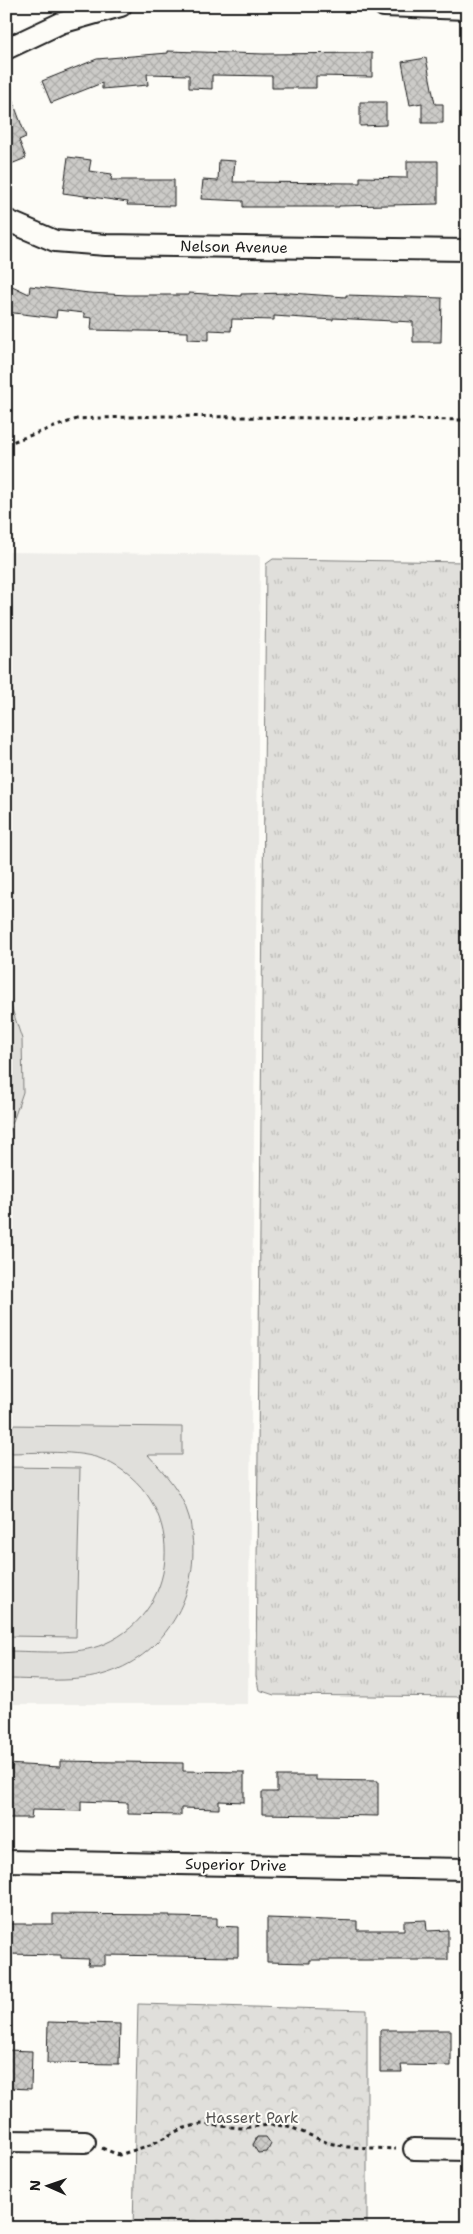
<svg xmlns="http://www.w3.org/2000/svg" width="473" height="2234" viewBox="0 0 473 2234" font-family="'Shantell Sans',sans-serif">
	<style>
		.built { fill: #eeede9 }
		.grass { fill: url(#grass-tufts); stroke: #7e7e7c }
		.park { fill: url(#park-crowns); stroke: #7e7e7c }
		.pitch { fill: #e0dfdb; stroke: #7e7e7c }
		.building { fill: url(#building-cross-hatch); stroke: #1c1c1c }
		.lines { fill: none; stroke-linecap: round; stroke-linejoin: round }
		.minor-casing { stroke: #1c1c1c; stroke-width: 24 }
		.path { stroke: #1c1c1c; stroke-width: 3; stroke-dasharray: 4 4; stroke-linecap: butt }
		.minor { stroke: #fdfcf7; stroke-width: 20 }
		.labels { text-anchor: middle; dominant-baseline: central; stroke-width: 4; stroke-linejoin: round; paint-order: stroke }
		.street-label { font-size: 15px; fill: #1c1c1c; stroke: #fdfcf7 }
		.park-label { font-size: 15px; fill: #575655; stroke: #fdfcf7 }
	</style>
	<defs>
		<pattern id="grass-tufts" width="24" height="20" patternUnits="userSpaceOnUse" patternTransform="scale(1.25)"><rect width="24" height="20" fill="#e0dfdb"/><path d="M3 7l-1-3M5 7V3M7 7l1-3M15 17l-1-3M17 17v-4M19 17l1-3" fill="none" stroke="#c0bfbb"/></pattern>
		<pattern id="park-crowns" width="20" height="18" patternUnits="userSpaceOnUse" patternTransform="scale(1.25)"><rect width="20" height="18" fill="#e0dfdb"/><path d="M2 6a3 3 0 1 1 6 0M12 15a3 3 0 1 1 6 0" fill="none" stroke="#c0bfbb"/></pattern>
		<pattern id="building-cross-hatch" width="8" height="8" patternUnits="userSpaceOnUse" patternTransform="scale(1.25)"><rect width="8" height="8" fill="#cccbc8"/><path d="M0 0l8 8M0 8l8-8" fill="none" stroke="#afaeab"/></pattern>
	</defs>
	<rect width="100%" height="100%" fill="#fdfcf7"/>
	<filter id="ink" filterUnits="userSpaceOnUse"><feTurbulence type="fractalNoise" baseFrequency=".02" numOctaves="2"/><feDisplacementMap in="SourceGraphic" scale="10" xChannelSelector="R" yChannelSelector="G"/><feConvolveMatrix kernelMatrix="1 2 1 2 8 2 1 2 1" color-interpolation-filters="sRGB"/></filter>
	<g filter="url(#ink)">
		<!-- built -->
		<path class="built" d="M 6,552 L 260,555 L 248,1704 L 6,1704 Z"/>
		<!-- grass -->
		<path class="grass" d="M 273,559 L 467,562 L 467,1697 L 274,1695 L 259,1690 L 256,1676 L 266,564 Z"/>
		<!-- park -->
		<path class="park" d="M 138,2004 L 367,2010 L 367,2228 L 133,2228 Z"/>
		<!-- pitch -->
		<g class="pitch">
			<path d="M 6,991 L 22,1039 L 23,1092 L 6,1142 Z"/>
			<path d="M 6,1425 L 182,1427 L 182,1455 L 148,1455 C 166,1475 181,1490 189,1517 C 191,1523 191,1530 192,1536 C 199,1594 166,1654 108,1673 C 76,1684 39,1679 6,1679 L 6,1651 C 36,1651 77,1656 104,1644 C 185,1609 186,1496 104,1460 C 79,1449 34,1453 6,1453 Z"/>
			<path d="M 6,1467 L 80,1468 L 76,1637 L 6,1636 Z"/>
		</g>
		<!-- building -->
		<g class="building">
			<path d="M 168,51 L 264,54 L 372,53 L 372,77 L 316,76 L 316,88 L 272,88 L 272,76 L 212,75 L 212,89 L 189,88 L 189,75 L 147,74 L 148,85 L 102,89 L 102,83 L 51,103 L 42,81 L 97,59 L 168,53 Z"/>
			<path d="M 426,58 L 435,104 L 443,104 L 443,123 L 422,123 L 422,103 L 410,105 L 402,62 Z"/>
			<path d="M 8,88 L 26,137 L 19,140 L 26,158 L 6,166 Z"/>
			<path d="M 360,102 L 386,102 L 386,125 L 360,126 Z"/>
			<path d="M 68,157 L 91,160 L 89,171 L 112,174 L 111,180 L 174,180 L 174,206 L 127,205 L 128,202 L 63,193 Z"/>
			<path d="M 219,160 L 235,161 L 233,182 L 360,183 L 360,177 L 407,178 L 407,161 L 438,161 L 438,204 L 339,206 L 339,207 L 243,207 L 243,201 L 201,199 L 203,180 L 218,181 Z"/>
			<path d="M 6,283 L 29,294 L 30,286 L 89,293 L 128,295 L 189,295 L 189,293 L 241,296 L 241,294 L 291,293 L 346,297 L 346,295 L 442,298 L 441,342 L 413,342 L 413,322 L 333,318 L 333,320 L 274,316 L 274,320 L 232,319 L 231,331 L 209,330 L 209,340 L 188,339 L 188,332 L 91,330 L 92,318 L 84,317 L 84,313 L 57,310 L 56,318 L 6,312 Z"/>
			<path d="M 60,1761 L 183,1763 L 183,1771 L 244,1772 L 244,1802 L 219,1801 L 219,1809 L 181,1808 L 181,1815 L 128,1814 L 128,1803 L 81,1801 L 81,1811 L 32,1810 L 31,1818 L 6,1818 L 6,1764 L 60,1767 Z"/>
			<path d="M 277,1776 L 316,1776 L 316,1780 L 378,1781 L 378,1816 L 262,1814 L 262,1792 L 277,1792 Z"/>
			<path d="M 53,1914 L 170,1915 L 170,1917 L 217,1918 L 217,1926 L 238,1927 L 238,1957 L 105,1955 L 105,1965 L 88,1965 L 89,1959 L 61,1958 L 61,1955 L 6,1954 L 6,1924 L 53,1924 Z"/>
			<path d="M 267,1918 L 357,1921 L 357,1930 L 404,1930 L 404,1921 L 426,1920 L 427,1931 L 448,1930 L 448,1960 L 310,1960 L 310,1963 L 267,1962 Z"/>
			<path d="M 48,2022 L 120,2024 L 119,2064 L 47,2063 Z"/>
			<path d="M 380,2030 L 451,2030 L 451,2066 L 401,2065 L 402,2072 L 380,2072 Z"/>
			<path d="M 6,2050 L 32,2051 L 31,2089 L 6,2088 Z"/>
			<path d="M 257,2137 L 266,2137 L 271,2144 L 267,2152 L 258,2153 L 253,2145 Z"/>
		</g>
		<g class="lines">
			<defs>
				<g id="minor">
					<path d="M 384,6 L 467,9"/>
					<path d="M 6,49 L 61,23 L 121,6"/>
					<path d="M 6,220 L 55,241 L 106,245 L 467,250"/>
					<path d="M 6,1861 L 467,1869"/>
					<path d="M 6,2141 L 85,2142"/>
					<path d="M 414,2149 L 467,2150"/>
				</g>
			</defs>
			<!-- minor casing -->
			<use href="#minor" class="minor-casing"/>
			<!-- path -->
			<g class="path">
				<path d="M 6,444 L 77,419 L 100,418 L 164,416 L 467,420"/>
				<path d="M 102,2148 L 119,2155 L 150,2145 L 181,2129 L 201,2124 L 241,2128 L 270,2125 L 288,2126 L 328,2143 L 348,2147 L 396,2149"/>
			</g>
			<!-- minor -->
			<use href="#minor" class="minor"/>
		</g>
	</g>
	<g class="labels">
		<!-- street labels -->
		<g class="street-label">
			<text transform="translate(234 247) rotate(1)">Nelson Avenue</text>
			<text transform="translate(236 1865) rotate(1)">Superior Drive</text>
		</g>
		<!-- park labels -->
		<g class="park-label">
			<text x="252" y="2118">Hassert Park</text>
		</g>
	</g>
	<!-- margin -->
	<rect width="473" height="2234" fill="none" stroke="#fdfcf7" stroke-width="25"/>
	<rect x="12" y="12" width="448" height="2209" fill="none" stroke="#1c1c1c" stroke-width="2" filter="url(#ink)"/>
	<!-- north arrow -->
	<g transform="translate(48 2186) rotate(272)" stroke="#fdfcf7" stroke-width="4" paint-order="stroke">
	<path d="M0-4L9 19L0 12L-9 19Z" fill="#1c1c1c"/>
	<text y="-8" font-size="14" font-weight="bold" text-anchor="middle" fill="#1c1c1c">N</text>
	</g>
</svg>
